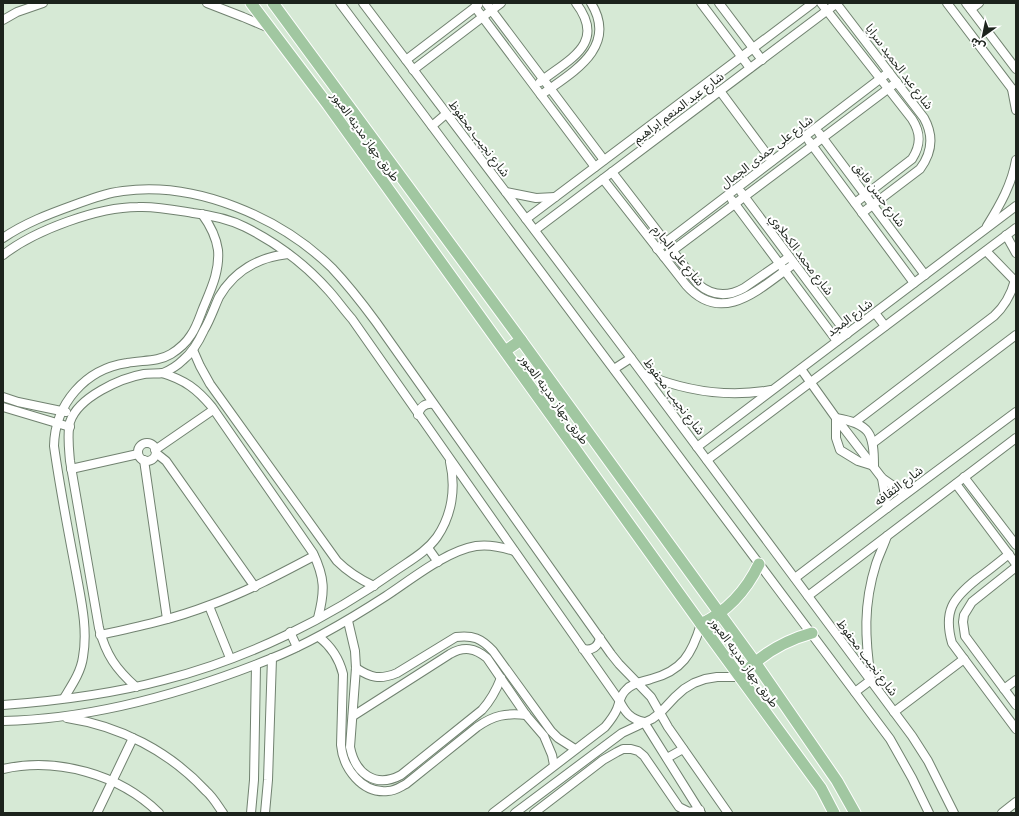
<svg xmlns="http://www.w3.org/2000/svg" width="1019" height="816" viewBox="0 0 1019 816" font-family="'Exo 2','Noto Sans Arabic',sans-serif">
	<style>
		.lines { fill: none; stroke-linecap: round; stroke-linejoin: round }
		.minor-casing { stroke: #718270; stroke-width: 10 }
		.major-casing { stroke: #fff; stroke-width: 13 }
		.minor { stroke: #fff; stroke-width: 8 }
		.major { stroke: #a1c7a1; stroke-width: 11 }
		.labels { text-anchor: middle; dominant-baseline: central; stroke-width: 4; stroke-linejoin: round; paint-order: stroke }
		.street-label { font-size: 12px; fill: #1c231c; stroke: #fff }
	</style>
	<rect width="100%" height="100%" fill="#d6e9d5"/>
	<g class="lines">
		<defs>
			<g id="minor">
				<path d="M 207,3 L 243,17 L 269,28"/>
				<path d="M 340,3 L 890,739 L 912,778 L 929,813"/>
				<path d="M 363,3 L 631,358 L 912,736 L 928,761 L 954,813"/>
				<path d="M 486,3 L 604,160"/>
				<path d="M 701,3 L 750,68"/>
				<path d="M 719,3 L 762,60"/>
				<path d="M 821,3 L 912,119 C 921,133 921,145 912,159 L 855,203"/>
				<path d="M 836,3 L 924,118 C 934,136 932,153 920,169 L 862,213"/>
				<path d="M 947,3 L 1016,94"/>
				<path d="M 966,3 L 1016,69"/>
				<path d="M 475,7 L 595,167"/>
				<path d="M 971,9 L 979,3"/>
				<path d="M 3,20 L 17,12 L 43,3"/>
				<path d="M 406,60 L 478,5"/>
				<path d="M 413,70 L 501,3"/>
				<path d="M 540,82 C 569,59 607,44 576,3"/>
				<path d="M 1012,89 L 1016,110"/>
				<path d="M 720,91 L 772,161"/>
				<path d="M 541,95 C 571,73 619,48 591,3"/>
				<path d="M 432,126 L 446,114"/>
				<path d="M 819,133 L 925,275"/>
				<path d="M 809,141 L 914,283"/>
				<path d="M 612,172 L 698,284 C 712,296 728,297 744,288 L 789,257"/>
				<path d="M 603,179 L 686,285 C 723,327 761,287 794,264"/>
				<path d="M 506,192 L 536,198 L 555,197"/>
				<path d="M 741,192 L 847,334"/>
				<path d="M 732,200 L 837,341"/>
				<path d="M 526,219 L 813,3"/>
				<path d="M 987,226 C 1000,205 1012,184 1016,160"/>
				<path d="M 535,230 L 837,3"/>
				<path d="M 1006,235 L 1016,253"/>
				<path d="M 3,238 C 25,223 49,214 74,205 C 90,199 106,193 123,191 C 196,181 280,217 332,268 C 348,285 362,303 376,322 L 611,654 L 619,664 L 651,697 L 668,727 L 728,813"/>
				<path d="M 657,249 L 889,72"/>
				<path d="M 986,251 L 1016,282"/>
				<path d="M 3,255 C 35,230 98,207 138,207 C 156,206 175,210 193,213 C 210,215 229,219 245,227 C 277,243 306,265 329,291 C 337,300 344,310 352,319 L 619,700 C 625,712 630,719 644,722 L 701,813"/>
				<path d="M 664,257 L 897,82"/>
				<path d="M 875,313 L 885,326"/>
				<path d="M 193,350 L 200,366 L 210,384 L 337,561 C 348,572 359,579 374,586"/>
				<path d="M 614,369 L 631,358"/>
				<path d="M 801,369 L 836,418 L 882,478 L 905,494"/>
				<path d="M 162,373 C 185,380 197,389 212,407 L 313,553 C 325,578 325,591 318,618"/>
				<path d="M 644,374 C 685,391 727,398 771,390"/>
				<path d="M 3,397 L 18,402 L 66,412"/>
				<path d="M 3,407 L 70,427"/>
				<path d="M 418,415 C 420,407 425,403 433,404"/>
				<path d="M 836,418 C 870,424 874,433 874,466 L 858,461 L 840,450 L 836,438 Z"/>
				<path d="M 855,422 L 994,316 C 1005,306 1011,295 1015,280"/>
				<path d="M 873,443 L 1016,335"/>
				<circle cx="147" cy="452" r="9"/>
				<path d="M 697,447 L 1016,206"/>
				<path d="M 155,450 L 213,410"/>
				<path d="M 156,453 L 166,461 L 255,587"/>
				<path d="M 144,460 L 167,619"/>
				<path d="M 707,460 L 1016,228"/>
				<path d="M 71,469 L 138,454"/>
				<path d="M 964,477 L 1016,545"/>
				<path d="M 882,478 L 887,508"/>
				<path d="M 956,484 L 1016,564"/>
				<path d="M 428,548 L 438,562"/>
				<path d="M 1009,554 C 998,563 988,571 977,579 C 953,598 943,611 952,643 L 1016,729"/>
				<path d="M 1016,567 L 972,602 L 964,615 L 963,622 L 965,636 L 1016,705"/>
				<path d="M 795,578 L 887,508 L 1016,412"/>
				<path d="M 808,596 L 1016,438"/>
				<path d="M 209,606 L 230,658"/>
				<path d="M 348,621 L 355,651 L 356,668 L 350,747 C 355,773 375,789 401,775 L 482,710 C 491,700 496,691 501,678"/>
				<path d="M 290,632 L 297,647"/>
				<path d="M 100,635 C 137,627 174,619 210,605 C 246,592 280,574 314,556"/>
				<path d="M 319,637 C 332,647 339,658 343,674 L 341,745 C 343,768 362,794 388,791 C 395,791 400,787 406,784 L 477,727 C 494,715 506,713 526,715"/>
				<path d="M 583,649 C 592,651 598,647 600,638"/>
				<path d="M 356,668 C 371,678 380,680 397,673 L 456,637 C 473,635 481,638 493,651 L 551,731 L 558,738 L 575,749"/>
				<path d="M 136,687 C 116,669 106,655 99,628 L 70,461 C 69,449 67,434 70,422 C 78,397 121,378 144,374 C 150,373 157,374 163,373 C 170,370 178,365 183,360 C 193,352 199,341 204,330 C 210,320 214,308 219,297 C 234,271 259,257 288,254"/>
				<path d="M 1004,689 L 1016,680"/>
				<path d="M 855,692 L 871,680 C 865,639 863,605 876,564 C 879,555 884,545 887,536"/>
				<path d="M 64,698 C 72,685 81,672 83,657 C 88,629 81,600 76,572 C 68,530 60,489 54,446 C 55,404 85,369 127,363 C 142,360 158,362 171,354 C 179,349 186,343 191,335 C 196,328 199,319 202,311 C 210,291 220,272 218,250 C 216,236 210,225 202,214"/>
				<path d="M 3,705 C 57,701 112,694 164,680 C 247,659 328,619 398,569 C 411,560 427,551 437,537 C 452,515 456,488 450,462"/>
				<path d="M 894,712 L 964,659"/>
				<path d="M 353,716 L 450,654 C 464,646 475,648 487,658 L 526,715 L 544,736 L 552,755 L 554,765"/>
				<path d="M 67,718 C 120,726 169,751 206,791 C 213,797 218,806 223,813"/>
				<path d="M 3,721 C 95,719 185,693 270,659 C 311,643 349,620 386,596 C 412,579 446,551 476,546 C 489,544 502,547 514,551"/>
				<path d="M 667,758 L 683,749"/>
				<path d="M 3,769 C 57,757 119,774 159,813"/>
				<path d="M 97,813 L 133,738"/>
				<path d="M 251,813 L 254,780 L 256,665"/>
				<path d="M 265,813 L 268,780 L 272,658"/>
				<path d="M 493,813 L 605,727 C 610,721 614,716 617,709 C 620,702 620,695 626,690 C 632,683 642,682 651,679 C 682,671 692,654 701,624"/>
				<path d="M 515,813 L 622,733 L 652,719 L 660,713 L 675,697 L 684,689 L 694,683 L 705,679 L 717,677 L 740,677"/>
				<path d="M 534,813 L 603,760 L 617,752 L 623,749 L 631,749 L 638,751 L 644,756 L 679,807 L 689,812 L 700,810"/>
				<path d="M 1002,813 L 1016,802"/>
			</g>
			<g id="major">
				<path d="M 251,3 L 328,105 L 701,624 L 821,788 L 834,813"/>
				<path d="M 273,3 L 521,340 L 755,662 L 837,781 L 855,813"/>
				<path d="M 505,351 L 521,340"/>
				<path d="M 701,624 C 728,611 746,591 759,564"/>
				<path d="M 740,677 C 760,655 783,641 812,633"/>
			</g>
		</defs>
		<!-- minor casing -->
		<use href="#minor" class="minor-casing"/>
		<!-- major casing -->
		<use href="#major" class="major-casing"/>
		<!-- minor -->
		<use href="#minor" class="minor"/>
		<!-- major -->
		<use href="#major" class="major"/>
	</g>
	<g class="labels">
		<!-- street labels -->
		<g class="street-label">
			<text transform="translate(900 66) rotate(53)">شارع عبد الحميد سرايا</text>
			<text transform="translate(678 107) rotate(-37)">شارع عبد المنعم ابراهيم</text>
			<text transform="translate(366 136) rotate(54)">طريق جهاز مدينه العبور</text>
			<text transform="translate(480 138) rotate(53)">شارع نجيب محفوظ</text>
			<text transform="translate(766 151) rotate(-37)">شارع على حمدى الجمال</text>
			<text transform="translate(880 194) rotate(53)">شارع حسن فايق</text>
			<text transform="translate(802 254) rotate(53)">شارع محمد الكحلاوي</text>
			<text transform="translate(679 255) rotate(51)">شارع على الجارم</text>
			<text transform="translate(849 317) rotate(-37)">شارع المجد</text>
			<text transform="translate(675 396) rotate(53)">شارع نجيب محفوظ</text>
			<text transform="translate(555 399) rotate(54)">طريق جهاز مدينه العبور</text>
			<text transform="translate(898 485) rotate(-37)">شارع الثقافه</text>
			<text transform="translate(868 657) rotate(53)">شارع نجيب محفوظ</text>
			<text transform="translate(745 662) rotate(54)">طريق جهاز مدينه العبور</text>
		</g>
	</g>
	<!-- border -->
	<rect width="1019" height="816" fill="none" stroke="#1c231c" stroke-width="8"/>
	<!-- north arrow -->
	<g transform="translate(983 36) rotate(213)" stroke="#ffffff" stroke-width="3" paint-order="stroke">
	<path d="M0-3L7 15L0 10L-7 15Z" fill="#1c231c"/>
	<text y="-6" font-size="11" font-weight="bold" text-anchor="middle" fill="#1c231c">ش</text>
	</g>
</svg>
